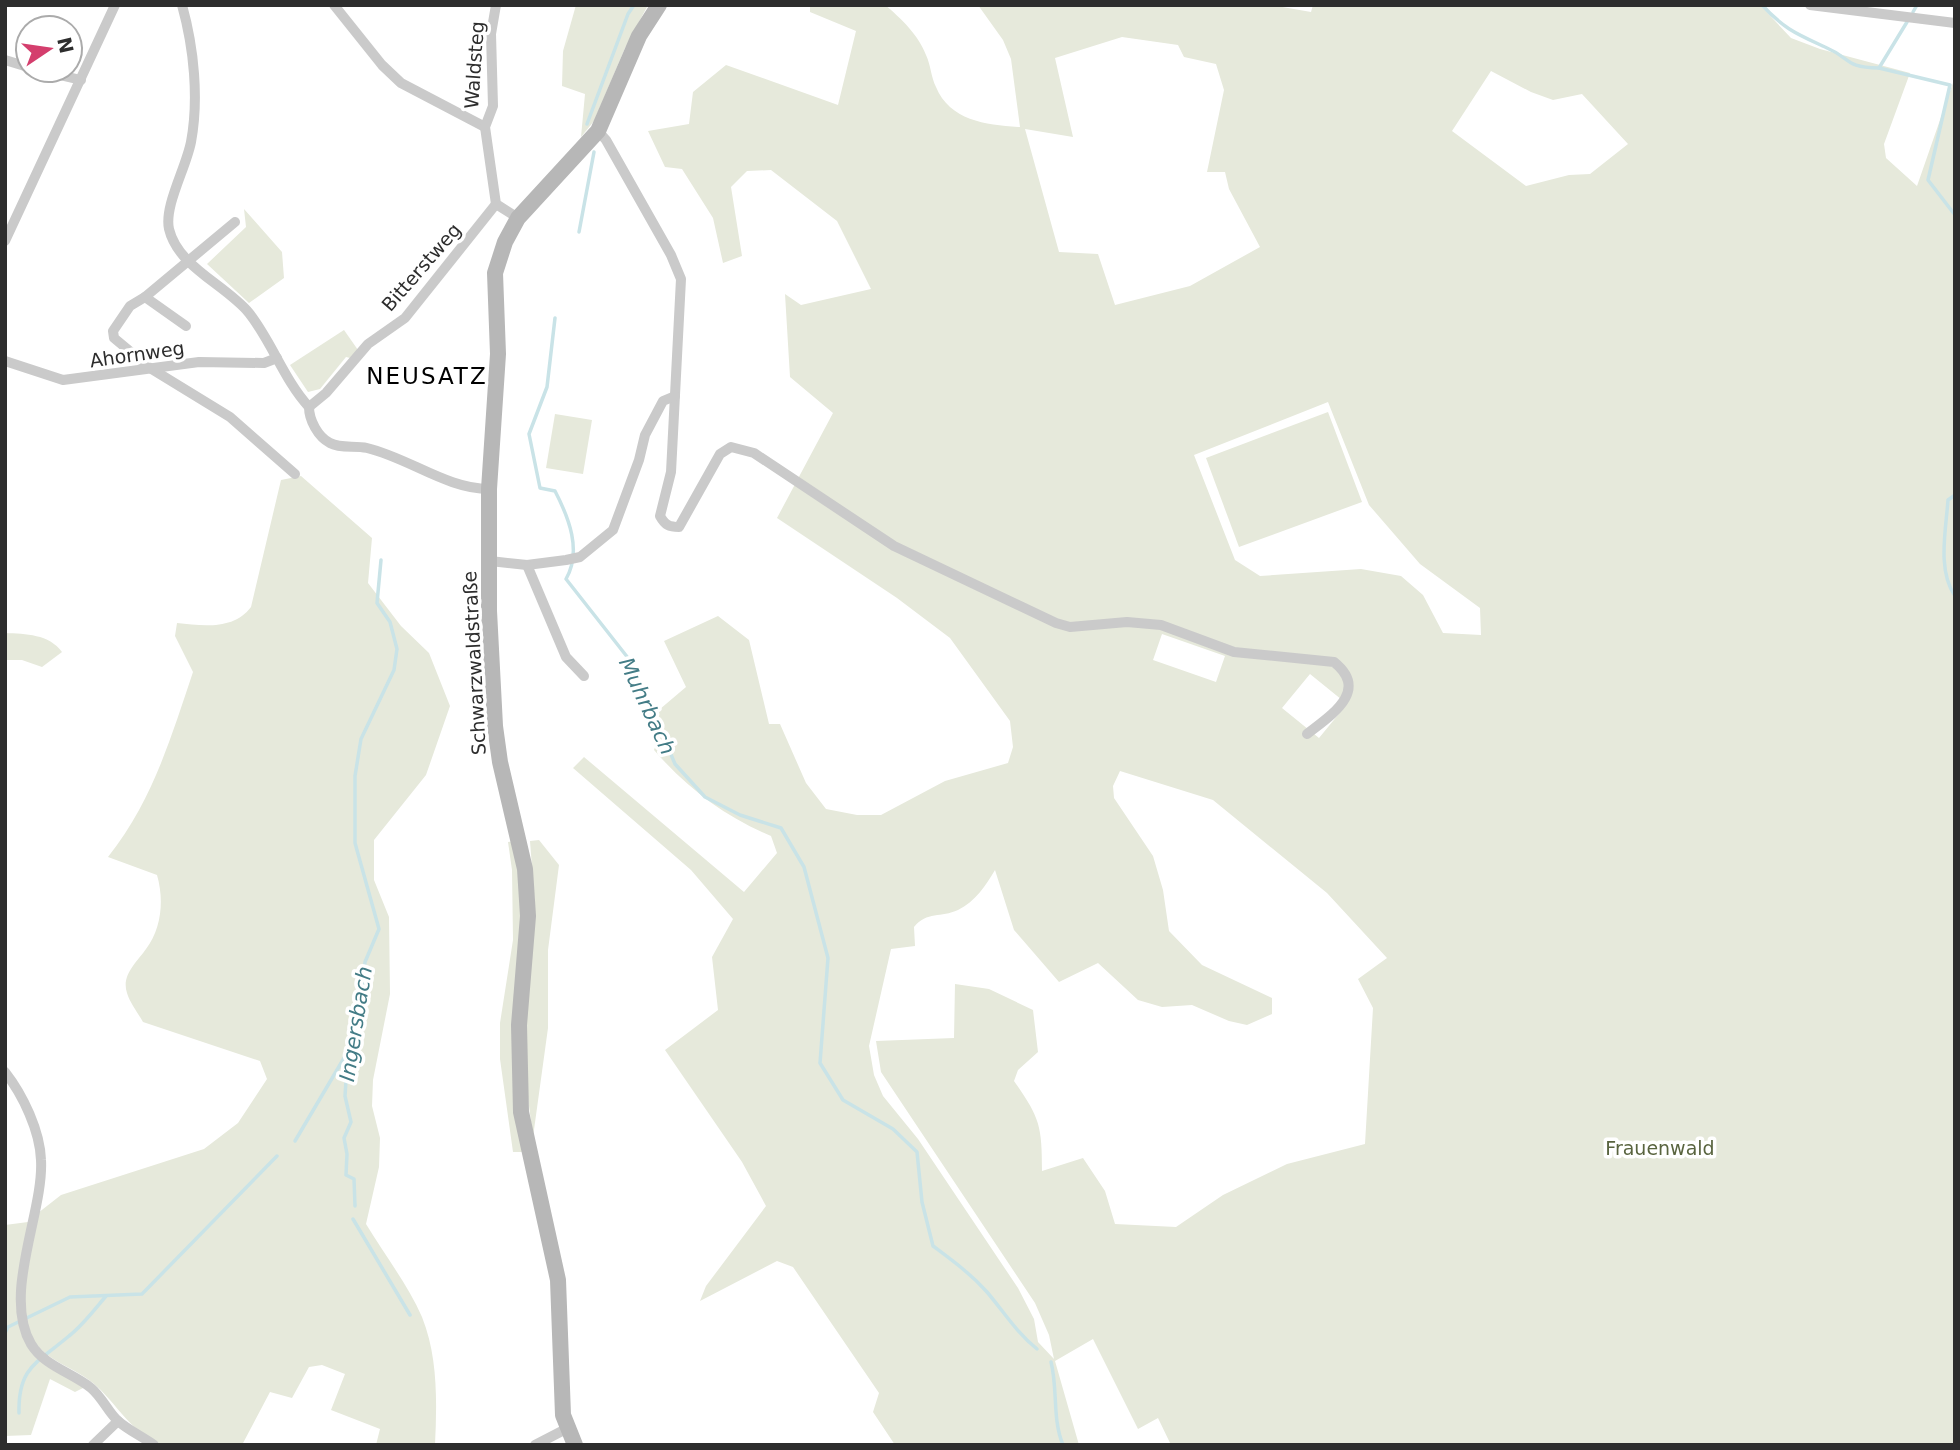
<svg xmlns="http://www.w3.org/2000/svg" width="1960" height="1450" viewBox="0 0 1960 1450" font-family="'DejaVu Sans',sans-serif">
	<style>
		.green { fill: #e6e9db; fill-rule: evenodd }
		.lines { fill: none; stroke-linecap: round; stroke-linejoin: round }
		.stream { stroke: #c9e3e7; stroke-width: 3.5 }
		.minor { stroke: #cacaca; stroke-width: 10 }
		.secondary { stroke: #b7b7b7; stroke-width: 16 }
		.labels { text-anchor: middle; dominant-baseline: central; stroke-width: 7; stroke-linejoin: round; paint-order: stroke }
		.street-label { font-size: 19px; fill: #2d2d2d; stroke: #fff }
		.park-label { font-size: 19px; fill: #59643f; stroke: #fff }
		.water-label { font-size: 21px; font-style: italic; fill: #437c86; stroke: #fff }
		.quarter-label { font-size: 23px; letter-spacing: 2px; fill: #000; stroke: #fff }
	</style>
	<rect width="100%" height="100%" fill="#fff"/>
	<!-- green -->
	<g class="green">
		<path d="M 576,5 L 648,5 L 625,48 L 594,121 L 581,137 L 585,94 L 562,86 L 563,51 Z"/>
		<path d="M 810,5 L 885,5 C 901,18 919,36 926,55 C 931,66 931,77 936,87 C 950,121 987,125 1020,127 L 1011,59 L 1003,40 L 978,5 L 1271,5 L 1311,12 L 1313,5 L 1761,6 L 1791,38 L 1820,49 L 1910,73 L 1884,144 L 1886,158 L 1917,186 L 1955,77 L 1955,1445 L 1171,1445 L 1158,1418 L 1138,1429 L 1093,1339 L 1055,1361 L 1079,1445 L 895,1445 L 873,1412 L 879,1393 L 793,1267 L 777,1261 L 700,1301 L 706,1286 L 766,1206 L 742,1162 L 665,1050 L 718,1010 L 712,957 L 733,919 L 691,870 L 573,768 L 584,757 L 744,892 L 777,853 L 771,836 C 724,816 688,789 654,750 L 659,736 L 653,715 L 686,687 L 664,641 L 718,616 L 749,640 L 769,724 L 780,724 L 806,783 L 826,809 L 857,815 L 881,815 L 945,781 L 1008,763 L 1013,747 L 1010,721 L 950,638 L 897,598 L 777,518 L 833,413 L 790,377 L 785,294 L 801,305 L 871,289 L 837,221 L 771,170 L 747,171 L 731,187 L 742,256 L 723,263 L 713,218 L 682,169 L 665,167 L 648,131 L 689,124 L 693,92 L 726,65 L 838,105 L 856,31 L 810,12 ZM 1122,37 L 1178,45 L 1184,57 L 1216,64 L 1224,90 L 1207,172 L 1225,172 L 1229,189 L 1260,247 L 1190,286 L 1115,305 L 1098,254 L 1059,252 L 1025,129 L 1073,137 L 1055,58 ZM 1491,71 L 1531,92 L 1553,100 L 1582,94 L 1628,144 L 1590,174 L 1569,175 L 1526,186 L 1452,131 ZM 1328,402 L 1369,505 L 1420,564 L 1480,608 L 1481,635 L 1443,633 L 1423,595 L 1401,576 L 1361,569 L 1260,576 L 1235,560 L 1194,455 ZM 1162,634 L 1225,656 L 1216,682 L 1153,660 ZM 1310,674 L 1347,704 L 1319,738 L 1282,708 ZM 1120,771 L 1213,800 L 1327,893 L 1387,958 L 1358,979 L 1373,1008 L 1365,1144 L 1287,1164 L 1223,1195 L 1176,1227 L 1115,1224 L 1105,1191 L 1083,1158 L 1042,1171 C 1042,1126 1040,1118 1014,1081 L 1018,1070 L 1038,1052 L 1033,1010 L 989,989 L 955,984 L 954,1038 L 876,1041 L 881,1072 L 1035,1303 L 1049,1335 L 1054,1359 L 1038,1342 L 1034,1319 L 1018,1288 L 918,1139 L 883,1096 L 874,1075 L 869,1046 L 891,949 L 915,946 L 914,927 C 927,911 941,918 958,910 C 975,902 986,885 995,870 L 1014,930 L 1059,982 L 1098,963 L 1138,1000 L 1162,1007 L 1192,1005 L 1229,1021 L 1247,1025 L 1272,1014 L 1272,998 L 1202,965 L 1169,931 L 1163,890 L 1153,856 L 1114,798 L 1113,786 Z"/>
		<path d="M 244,209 L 282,252 L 284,278 L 249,303 L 207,264 L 246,227 Z"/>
		<path d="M 344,330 L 358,350 L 350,358 L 346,357 L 320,389 L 308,392 L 290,365 Z"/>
		<path d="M 1328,412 L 1362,502 L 1239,547 L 1206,458 Z"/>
		<path d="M 555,414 L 592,420 L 583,474 L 546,468 Z"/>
		<path d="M 301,476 L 372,538 L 368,583 L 401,626 L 429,653 L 450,706 L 426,775 L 374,840 L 374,880 L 389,917 L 390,994 L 373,1080 L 372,1106 L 380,1138 L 379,1167 L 366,1224 C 384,1254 408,1285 422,1317 C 438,1357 437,1402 435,1445 L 376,1445 L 380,1429 L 331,1410 L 345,1374 L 322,1365 L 309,1367 L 292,1398 L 270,1392 L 242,1445 C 218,1445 190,1449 166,1445 C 135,1439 116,1402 93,1383 C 71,1365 40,1360 28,1330 C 17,1300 33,1244 38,1213 L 61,1195 L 204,1149 L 238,1123 L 267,1079 L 260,1061 L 143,1022 C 138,1013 130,1003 127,993 C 121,975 137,962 146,949 C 162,928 164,899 157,875 L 108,857 C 153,800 170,740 193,672 L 175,636 L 177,623 C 203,626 234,630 251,607 L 281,480 Z"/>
		<path d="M 5,633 C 26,634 49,634 62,652 L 42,667 L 22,660 L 5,660 Z"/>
		<path d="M 539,840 L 559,865 L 548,950 L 548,1028 L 533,1137 L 528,1098 L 526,1018 L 535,907 L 530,841 Z"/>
		<path d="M 515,841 L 520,865 L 523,1152 L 513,1152 L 500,1059 L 500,1023 L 513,940 L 512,870 L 508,842 Z"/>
		<path d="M 28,1222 L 23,1335 L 85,1387 L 75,1392 L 50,1379 L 31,1435 L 5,1436 L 5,1225 Z"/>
	</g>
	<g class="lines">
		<!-- stream -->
		<g class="stream">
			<path d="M 1762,5 C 1784,29 1797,34 1825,47 C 1853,59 1843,67 1879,68 L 1907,22"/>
			<path d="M 1954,5 L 1955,5"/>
			<path d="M 1913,12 L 1917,5"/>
			<path d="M 1879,68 L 1950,85 L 1928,180 L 1955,215"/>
			<path d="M 587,124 L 628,14 L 634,5"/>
			<path d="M 579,232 L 594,152"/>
			<path d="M 555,318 L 547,387 L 529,434 L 540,488 L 555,491 C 569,518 582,551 566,579 L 632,663 L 675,764 L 705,797 L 740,815 L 781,828 L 804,867 L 828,958 L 820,1063 L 843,1100 L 893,1129 L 917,1152 L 922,1202 L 933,1246 C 953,1261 971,1274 987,1292 C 1004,1312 1016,1332 1037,1349"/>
			<path d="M 1955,495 L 1948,500 C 1946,530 1937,570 1955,596"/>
			<path d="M 295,1141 L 347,1053"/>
			<path d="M 355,1206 L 354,1179 L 346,1175 L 347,1154 L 344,1138 L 351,1122 L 345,1096 L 348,1050 L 360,1006 L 365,962 L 379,929 L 355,843 L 355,776 L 361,739 L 394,670 L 397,649 L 390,622 L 377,603 L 381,560"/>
			<path d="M 353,1219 L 410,1315"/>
			<path d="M 5,1333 L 8,1327 L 70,1297 L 142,1294 L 277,1156"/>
			<path d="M 1051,1362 C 1058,1389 1052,1419 1063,1445"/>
			<path d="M 19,1413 C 18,1367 37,1363 69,1336 C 83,1325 95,1309 106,1296"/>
		</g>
		<!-- minor -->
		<g class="minor">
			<path d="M 182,5 C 194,48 199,99 191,142 C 186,168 164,206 169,229 C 178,267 226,285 249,313 C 272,342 284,380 309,407 C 309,420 318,437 330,443 C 341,449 355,445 367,448 C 409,458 447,489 489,489"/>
			<path d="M 334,5 L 382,65 L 401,83 L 485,127"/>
			<path d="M 496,5 L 491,34 L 493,106 L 485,127 L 496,204 L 518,218"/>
			<path d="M 1810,5 L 1955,23"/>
			<path d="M 5,60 L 28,67"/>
			<path d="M 38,70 L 81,80"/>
			<path d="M 598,131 L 606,140 L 671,255 L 681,279 L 671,472 L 660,516 C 665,525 669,527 679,527 L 720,454 L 731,447 L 754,453 L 894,546 L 1056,623 L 1070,627 L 1127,622 L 1161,625 L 1234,652 L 1334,662 C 1370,691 1331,715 1307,734"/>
			<path d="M 235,222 L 145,297 L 130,306 L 113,331 L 114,338 L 150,368 L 230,417 L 295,474"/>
			<path d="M 5,241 L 115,5"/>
			<path d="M 145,297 L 186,326"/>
			<path d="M 5,361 L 63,380 L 199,362 L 264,363 L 277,358"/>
			<path d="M 309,407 L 326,393 L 368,344 L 405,318 L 496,204"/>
			<path d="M 490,561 L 527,565 L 566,560 L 580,557 L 613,530 L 639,460 L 645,435 L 663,401 L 675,396"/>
			<path d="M 527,565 L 566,657 L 584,676"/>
			<path d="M 5,1072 C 23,1095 40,1131 41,1160 C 44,1212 2,1294 31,1344 C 44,1366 73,1373 91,1388 C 102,1397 108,1412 118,1421 C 128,1430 143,1437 154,1445"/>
			<path d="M 93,1445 L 118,1421"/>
			<path d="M 535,1445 L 566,1429"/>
		</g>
		<!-- secondary -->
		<path class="secondary" d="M 575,1445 L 563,1415 L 558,1280 L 521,1112 L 519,1025 L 528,916 L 525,869 L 500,762 L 495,726 L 489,611 L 489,489 L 498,354 L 495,273 L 505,242 L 518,218 L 598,131 L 639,36 L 659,5"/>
	</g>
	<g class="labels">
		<!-- street labels -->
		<g class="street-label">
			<text transform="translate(474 65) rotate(-86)">Waldsteg</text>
			<text transform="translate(421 267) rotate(-49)">Bitterstweg</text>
			<text transform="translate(137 354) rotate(-8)">Ahornweg</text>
			<text transform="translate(474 663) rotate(-93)">Schwarzwaldstraße</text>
		</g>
		<!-- park labels -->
		<g class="park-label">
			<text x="1660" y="1148">Frauenwald</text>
		</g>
		<!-- water labels -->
		<g class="water-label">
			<text transform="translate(647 706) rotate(65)">Muhrbach</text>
			<text transform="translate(356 1024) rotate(-81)">Ingersbach</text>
		</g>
		<!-- quarter labels -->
		<g class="quarter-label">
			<text x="427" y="376">NEUSATZ</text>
		</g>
	</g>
	<!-- border -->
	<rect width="1960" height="1450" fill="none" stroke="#2d2d2d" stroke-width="14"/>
	<!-- north arrow -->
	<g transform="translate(49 49) rotate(77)"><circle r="33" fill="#ffffff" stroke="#ababab" stroke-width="2"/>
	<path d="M0-5L12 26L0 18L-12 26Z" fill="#d43e6d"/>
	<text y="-10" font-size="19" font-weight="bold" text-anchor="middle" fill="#2d2d2d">N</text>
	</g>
</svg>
